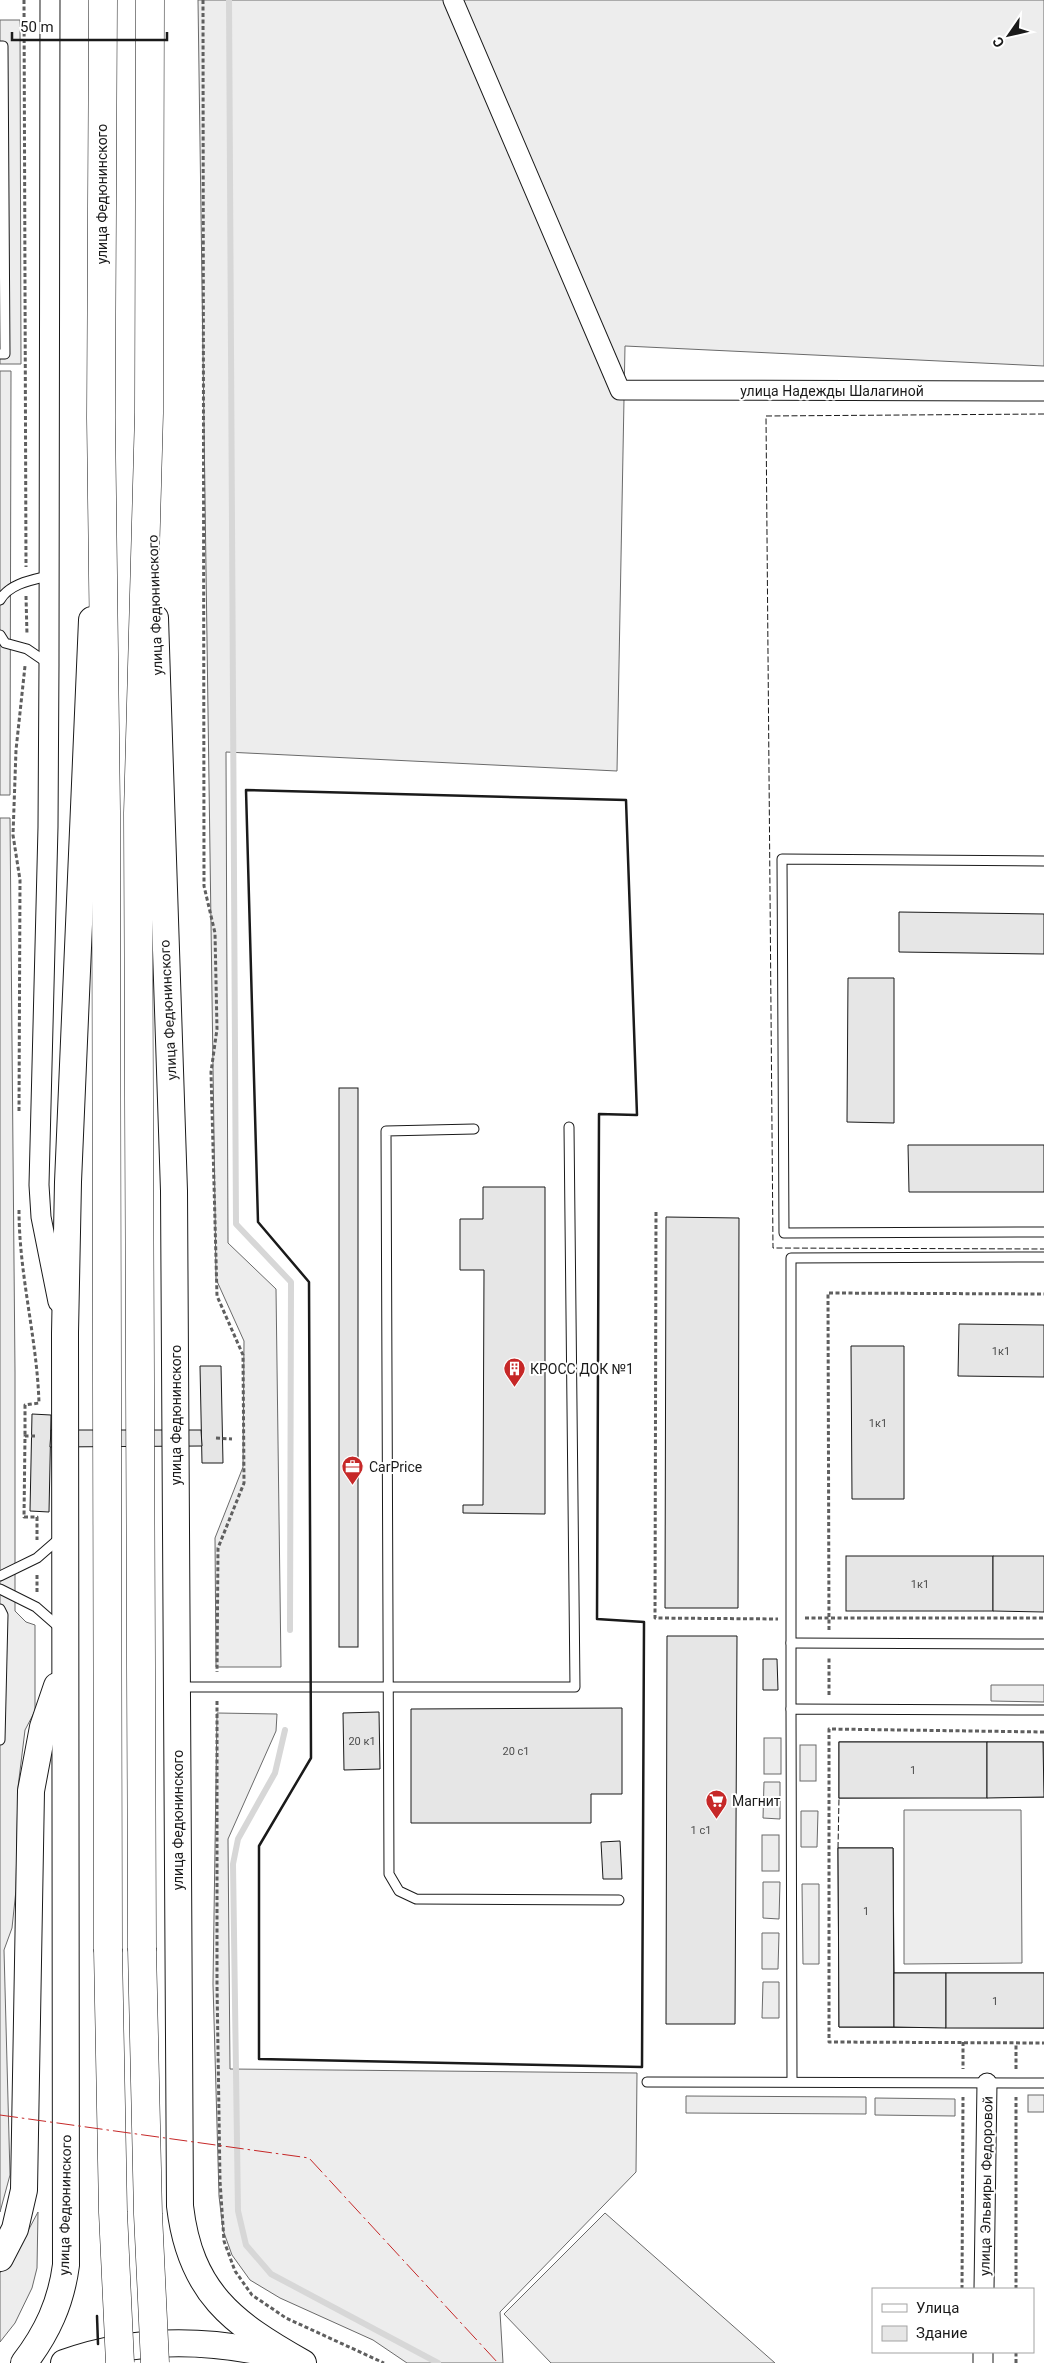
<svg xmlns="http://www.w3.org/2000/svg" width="1044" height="2363" viewBox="0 0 1044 2363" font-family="Roboto,sans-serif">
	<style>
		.built { fill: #ededed; stroke: #6a6a6a }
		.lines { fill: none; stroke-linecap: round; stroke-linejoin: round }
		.stream { stroke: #d7d7d7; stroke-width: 6 }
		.building { fill: #e6e6e6; stroke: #1a1a1a }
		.service-casing { stroke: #1a1a1a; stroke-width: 11 }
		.minor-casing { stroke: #1a1a1a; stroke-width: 21 }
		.secondary-casing { stroke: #1a1a1a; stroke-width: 28 }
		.trunk-casing { stroke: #1a1a1a; stroke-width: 29 }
		.path { stroke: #5f5f5f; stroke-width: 3; stroke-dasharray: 4 2.5; stroke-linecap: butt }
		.service { stroke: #fff; stroke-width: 9 }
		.minor { stroke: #fff; stroke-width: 19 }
		.secondary { stroke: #fff; stroke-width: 26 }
		.trunk { stroke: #fff; stroke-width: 28 }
		.trunk-bridge-casing { stroke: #1a1a1a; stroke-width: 29; stroke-linecap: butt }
		.trunk-bridge { stroke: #fff; stroke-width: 28 }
		.fence { stroke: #1a1a1a; stroke-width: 1; stroke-dasharray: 6 2.5; stroke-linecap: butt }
		.wall { stroke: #1a1a1a; stroke-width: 2.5 }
		.power { stroke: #c62828; stroke-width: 1; stroke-dasharray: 18 4 2.5 4; stroke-linecap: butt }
		.labels { text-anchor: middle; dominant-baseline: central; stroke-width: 4; stroke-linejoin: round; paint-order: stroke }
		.number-label { font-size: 11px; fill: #4d4d4d }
		.street-label { font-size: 14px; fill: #1a1a1a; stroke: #fff }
		.poi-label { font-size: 14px; fill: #1a1a1a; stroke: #fff; text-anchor: start }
	</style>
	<rect width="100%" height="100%" fill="#fff"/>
	<!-- built -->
	<g class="built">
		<path d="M 198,0 L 1044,0 L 1044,366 L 625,346 L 617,771 L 226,752 L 228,1243 L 276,1289 L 281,1667 L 216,1667 L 215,1538 L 243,1467 L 244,1341 L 216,1279 Z"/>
		<path d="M 0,20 L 20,20 L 21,364 L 0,364 Z"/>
		<path d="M 0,371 L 11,371 L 10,795 L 0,795 Z"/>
		<path d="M 0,818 L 10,818 L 15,1372 L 15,1611 L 26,1622 L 35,1625 L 35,1711 L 25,1730 L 18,1787 L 16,1890 L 12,1928 L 4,1950 L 10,2175 L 0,2212 Z"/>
		<path d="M 991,1685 L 1044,1685 L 1044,1702 L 991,1701 Z"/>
		<path d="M 217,1713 L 277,1714 L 276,1731 L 228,1839 L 230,2069 L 637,2073 L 636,2172 L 500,2312 L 503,2363 L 407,2363 L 373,2340 L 280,2298 L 250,2280 L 232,2255 L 223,2230 L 219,2196 L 213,1984 Z"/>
		<rect x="764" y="1738" width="17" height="36"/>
		<rect x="800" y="1745" width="16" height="36"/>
		<path d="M 764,1782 L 780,1782 L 780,1819 L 763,1818 Z"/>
		<path d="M 904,1810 L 1021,1810 L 1022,1963 L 904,1964 Z"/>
		<path d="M 801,1811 L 818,1811 L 817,1847 L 801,1847 Z"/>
		<rect x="762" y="1835" width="17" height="36"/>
		<path d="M 763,1882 L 780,1882 L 779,1919 L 763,1918 Z"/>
		<path d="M 802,1884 L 819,1884 L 819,1964 L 803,1964 Z"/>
		<path d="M 762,1933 L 779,1933 L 778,1969 L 762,1969 Z"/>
		<path d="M 763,1982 L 779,1982 L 779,2018 L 762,2018 Z"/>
		<rect x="1028" y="2095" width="16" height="17"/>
		<path d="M 686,2096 L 866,2097 L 866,2114 L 686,2113 Z"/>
		<path d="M 875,2098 L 955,2099 L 955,2116 L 875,2115 Z"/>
		<path d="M 38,2212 L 37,2268 L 32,2288 L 15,2323 L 0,2342 L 0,2273 L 21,2244 Z"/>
		<path d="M 605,2213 L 775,2363 L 551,2363 L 504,2314 Z"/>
	</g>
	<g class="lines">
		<!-- stream -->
		<g class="stream">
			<path d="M 229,0 L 236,1224 L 291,1282 L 290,1630"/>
			<path d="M 285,1730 L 275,1773 L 238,1839 L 233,1864 L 238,2211 L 246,2245 L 271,2274 L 438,2363"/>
		</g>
	</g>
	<!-- building -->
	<g class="building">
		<path d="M 899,912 L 1044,914 L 1044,954 L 899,952 Z"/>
		<path d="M 848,978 L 894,978 L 894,1123 L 847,1122 Z"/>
		<rect x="339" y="1088" width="19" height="559"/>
		<path d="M 908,1145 L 1044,1145 L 1044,1192 L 909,1192 Z"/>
		<path d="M 483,1187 L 545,1187 L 545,1514 L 463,1513 L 463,1505 L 483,1505 L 484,1270 L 460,1270 L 460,1219 L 483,1219 Z"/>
		<path d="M 666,1217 L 739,1218 L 738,1608 L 665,1608 Z"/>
		<path d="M 959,1324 L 1044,1325 L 1044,1377 L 958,1376 Z"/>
		<path d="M 851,1346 L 904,1346 L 904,1499 L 852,1499 Z"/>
		<path d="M 200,1366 L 221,1366 L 223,1463 L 202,1463 Z"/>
		<path d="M 32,1414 L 51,1415 L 49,1512 L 30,1511 Z"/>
		<path d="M 51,1430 L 201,1430 L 202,1446 L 50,1447 Z"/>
		<rect x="846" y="1556" width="147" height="55"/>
		<path d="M 993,1556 L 1044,1556 L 1044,1612 L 993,1611 Z"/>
		<path d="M 667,1636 L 737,1636 L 735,2024 L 666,2024 Z"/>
		<path d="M 763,1659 L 777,1659 L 778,1690 L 763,1690 Z"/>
		<path d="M 622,1708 L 622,1794 L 591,1794 L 591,1823 L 411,1823 L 411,1709 Z"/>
		<path d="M 379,1712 L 380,1769 L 344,1770 L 343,1713 Z"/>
		<path d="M 839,1742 L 1044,1742 L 1044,1797 L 839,1798 Z"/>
		<rect x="839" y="1742" width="148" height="56"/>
		<path d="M 987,1742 L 1043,1742 L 1044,1797 L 987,1798 Z"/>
		<path d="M 620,1841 L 622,1879 L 603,1879 L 601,1842 Z"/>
		<path d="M 838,1848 L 893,1848 L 894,1973 L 1044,1973 L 1044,2028 L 839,2027 Z"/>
		<path d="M 838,1848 L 893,1848 L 894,2027 L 839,2027 Z"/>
		<path d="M 894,1973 L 946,1973 L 946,2028 L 894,2027 Z"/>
		<rect x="946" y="1973" width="98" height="55"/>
	</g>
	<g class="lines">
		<defs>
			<g id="service">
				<path d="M 0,46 L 3,46 L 5,354 L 0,354"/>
				<path d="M 0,600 C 9,584 31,580 48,576"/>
				<path d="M 0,635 L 5,643 L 27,649 L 49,664"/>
				<path d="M 1044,861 L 782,859 L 784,1233 L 1044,1232"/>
				<path d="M 474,1129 L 386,1131 L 389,1874 L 399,1891 L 416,1899 L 619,1900"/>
				<path d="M 0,1576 L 37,1558 L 60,1538"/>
				<path d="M 0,1589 L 36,1607 L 60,1628"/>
				<path d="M 0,1609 L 3,1615 L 0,1740"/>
				<path d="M 791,1643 L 1044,1644"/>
				<path d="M 178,1687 L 575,1687 L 569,1127"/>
				<path d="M 791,1709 L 791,1258 L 1044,1257"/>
				<path d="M 792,2081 L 791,1709 L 1044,1710"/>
				<path d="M 647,2082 L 1044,2083"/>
			</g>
			<g id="minor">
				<path d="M 50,0 L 49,664 L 48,827 L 39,1185 L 41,1217 L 58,1302"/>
				<path d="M 453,0 L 620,390 L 1044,391"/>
				<path d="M 984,2289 L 987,2083"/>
				<path d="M 983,2363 L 983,2352"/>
			</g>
			<g id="secondary">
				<path d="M 155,618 L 174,1191 L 180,2206 C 190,2292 232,2323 303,2363"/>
				<path d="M 0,2258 L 15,2229 L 24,2190 L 31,1791 L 43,1727 L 57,1686"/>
				<path d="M 24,2363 C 47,2333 61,2303 66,2265 L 65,1333 L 68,1182 L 92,620"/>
				<path d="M 64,2363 C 133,2338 203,2338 275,2355"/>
			</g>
			<g id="trunk">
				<path d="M 103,0 L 101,418 L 106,811 L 108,1949"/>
				<path d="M 142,1948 L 138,813 L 149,413 L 150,0"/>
			</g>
		</defs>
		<!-- service casing -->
		<use href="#service" class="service-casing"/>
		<!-- minor casing -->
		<use href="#minor" class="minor-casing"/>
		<!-- secondary casing -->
		<use href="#secondary" class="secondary-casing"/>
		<!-- trunk casing -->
		<use href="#trunk" class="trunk-casing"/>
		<!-- path -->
		<g class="path">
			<path d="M 24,0 L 26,567"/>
			<path d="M 203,0 L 204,886 L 215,933 L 217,1029 L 211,1072 L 217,1296 L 243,1355 L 244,1483 L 218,1548 L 217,1672"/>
			<path d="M 26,596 L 27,635"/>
			<path d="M 19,1111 L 20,880 L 13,835 L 16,750 L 25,666"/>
			<path d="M 19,1210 C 19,1275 37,1338 39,1403 L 25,1405 L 25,1436"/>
			<path d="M 656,1212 L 655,1618 L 778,1619"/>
			<path d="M 35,1436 L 25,1436 L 24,1517 L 37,1517 L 37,1540"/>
			<path d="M 216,1438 L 232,1439"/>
			<path d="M 37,1592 L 37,1574"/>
			<path d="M 805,1618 L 1044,1618"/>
			<path d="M 829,1630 L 828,1293 L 1044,1294"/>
			<path d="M 829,1695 L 829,1657"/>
			<path d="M 217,1701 L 217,1984 L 220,2181 L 224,2241 L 235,2271 L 252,2295 L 286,2318 L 384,2363"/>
			<path d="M 1044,1732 L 829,1729 L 829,2042 L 1044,2043"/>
			<path d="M 963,2042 L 963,2069"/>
			<path d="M 1016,2069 L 1016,2043"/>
			<path d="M 962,2289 L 963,2097"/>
			<path d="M 1016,2289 L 1016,2097"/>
			<path d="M 1016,2363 L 1016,2352"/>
		</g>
		<!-- service -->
		<use href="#service" class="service"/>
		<!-- minor -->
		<use href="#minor" class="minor"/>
		<!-- secondary -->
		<use href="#secondary" class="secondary"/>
		<!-- trunk -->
		<use href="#trunk" class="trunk"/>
		<defs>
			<g id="trunk-bridge">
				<path d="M 142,1948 L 148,2214 L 155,2363"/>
				<path d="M 108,1949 L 113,2212 L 120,2363"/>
			</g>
		</defs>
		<!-- trunk-bridge casing -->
		<use href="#trunk-bridge" class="trunk-bridge-casing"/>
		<!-- trunk-bridge -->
		<use href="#trunk-bridge" class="trunk-bridge"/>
		<!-- fence -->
		<g class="fence">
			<path d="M 1044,414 L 766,416 L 773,1248 L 1044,1249"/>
			<path d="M 838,1848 L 839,1798"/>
		</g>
		<!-- wall -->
		<g class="wall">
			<path d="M 246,790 L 626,800 L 637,1115 L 599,1114 L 597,1619 L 644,1622 L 642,2067 L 259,2059 L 259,1846 L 311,1758 L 309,1282 L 258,1222 Z"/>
			<path d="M 97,2316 L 98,2344"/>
		</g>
		<!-- power -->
		<path class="power" d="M 0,2115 L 309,2158 L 498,2363"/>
	</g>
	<!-- icons -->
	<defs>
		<symbol id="building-pin" viewBox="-11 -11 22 30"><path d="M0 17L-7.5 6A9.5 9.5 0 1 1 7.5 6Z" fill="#c62828" stroke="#fff"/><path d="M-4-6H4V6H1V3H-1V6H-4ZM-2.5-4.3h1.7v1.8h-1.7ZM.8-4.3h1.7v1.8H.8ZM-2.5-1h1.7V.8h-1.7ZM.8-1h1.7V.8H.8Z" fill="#fff"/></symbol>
		<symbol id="office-pin" viewBox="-11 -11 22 30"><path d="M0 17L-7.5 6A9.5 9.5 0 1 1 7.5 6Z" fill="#c62828" stroke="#fff"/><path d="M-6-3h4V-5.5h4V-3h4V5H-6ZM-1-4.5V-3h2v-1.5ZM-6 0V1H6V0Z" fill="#fff"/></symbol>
		<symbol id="supermarket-pin" viewBox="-11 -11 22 30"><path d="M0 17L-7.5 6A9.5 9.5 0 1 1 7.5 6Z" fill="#c62828" stroke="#fff"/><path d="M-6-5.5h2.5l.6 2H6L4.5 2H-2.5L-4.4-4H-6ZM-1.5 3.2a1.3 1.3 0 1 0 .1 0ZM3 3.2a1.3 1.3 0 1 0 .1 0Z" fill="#fff"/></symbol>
	</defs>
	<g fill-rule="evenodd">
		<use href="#building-pin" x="502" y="1356" width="25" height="34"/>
		<use href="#office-pin" x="340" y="1454" width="25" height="34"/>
		<use href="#supermarket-pin" x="704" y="1788" width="25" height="34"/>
	</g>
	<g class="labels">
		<!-- number labels -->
		<g class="number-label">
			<text x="1001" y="1351">1к1</text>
			<text x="878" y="1423">1к1</text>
			<text x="920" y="1584">1к1</text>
			<text x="362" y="1741">20 к1</text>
			<text x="516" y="1751">20 с1</text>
			<text x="913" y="1770">1</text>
			<text x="701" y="1830">1 с1</text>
			<text x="866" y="1911">1</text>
			<text x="995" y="2001">1</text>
		</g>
		<!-- street labels -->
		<g class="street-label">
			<text transform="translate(102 194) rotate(-90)">улица Федюнинского</text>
			<text x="832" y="391">улица Надежды Шалагиной</text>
			<text transform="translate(155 605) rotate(-92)">улица Федюнинского</text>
			<text transform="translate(168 1010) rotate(-93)">улица Федюнинского</text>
			<text transform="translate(176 1415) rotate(-90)">улица Федюнинского</text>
			<text transform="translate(178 1820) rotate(-90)">улица Федюнинского</text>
			<text transform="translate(986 2186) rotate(-89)">улица Эльвиры Федоровой</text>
			<text transform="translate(65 2205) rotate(-89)">улица Федюнинского</text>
		</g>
		<!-- poi labels -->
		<g class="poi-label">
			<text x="530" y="1369">КРОСС ДОК №1</text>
			<text x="369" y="1467">CarPrice</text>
			<text x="732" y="1801">Магнит</text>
		</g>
	</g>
	<!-- legend -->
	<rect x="872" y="2288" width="162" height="65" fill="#ffffff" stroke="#a3a3a3"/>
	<rect x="882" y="2304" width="25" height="8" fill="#ffffff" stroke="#a3a3a3"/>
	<text x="916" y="2313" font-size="15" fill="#1a1a1a">Улица</text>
	<rect x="882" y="2326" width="25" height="15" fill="#e6e6e6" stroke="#a3a3a3"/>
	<text x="916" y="2338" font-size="15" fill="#1a1a1a">Здание</text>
	<!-- north arrow -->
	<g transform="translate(1009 35) rotate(236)" stroke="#ffffff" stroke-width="4" paint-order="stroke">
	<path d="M0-4L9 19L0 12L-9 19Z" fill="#1a1a1a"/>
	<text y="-8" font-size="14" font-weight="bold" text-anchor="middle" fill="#1a1a1a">С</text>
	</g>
	<!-- scale -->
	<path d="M12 32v8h155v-8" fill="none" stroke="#1a1a1a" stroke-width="2.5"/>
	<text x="20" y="32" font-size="15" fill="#1a1a1a" stroke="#ffffff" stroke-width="4" paint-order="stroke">50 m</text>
</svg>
